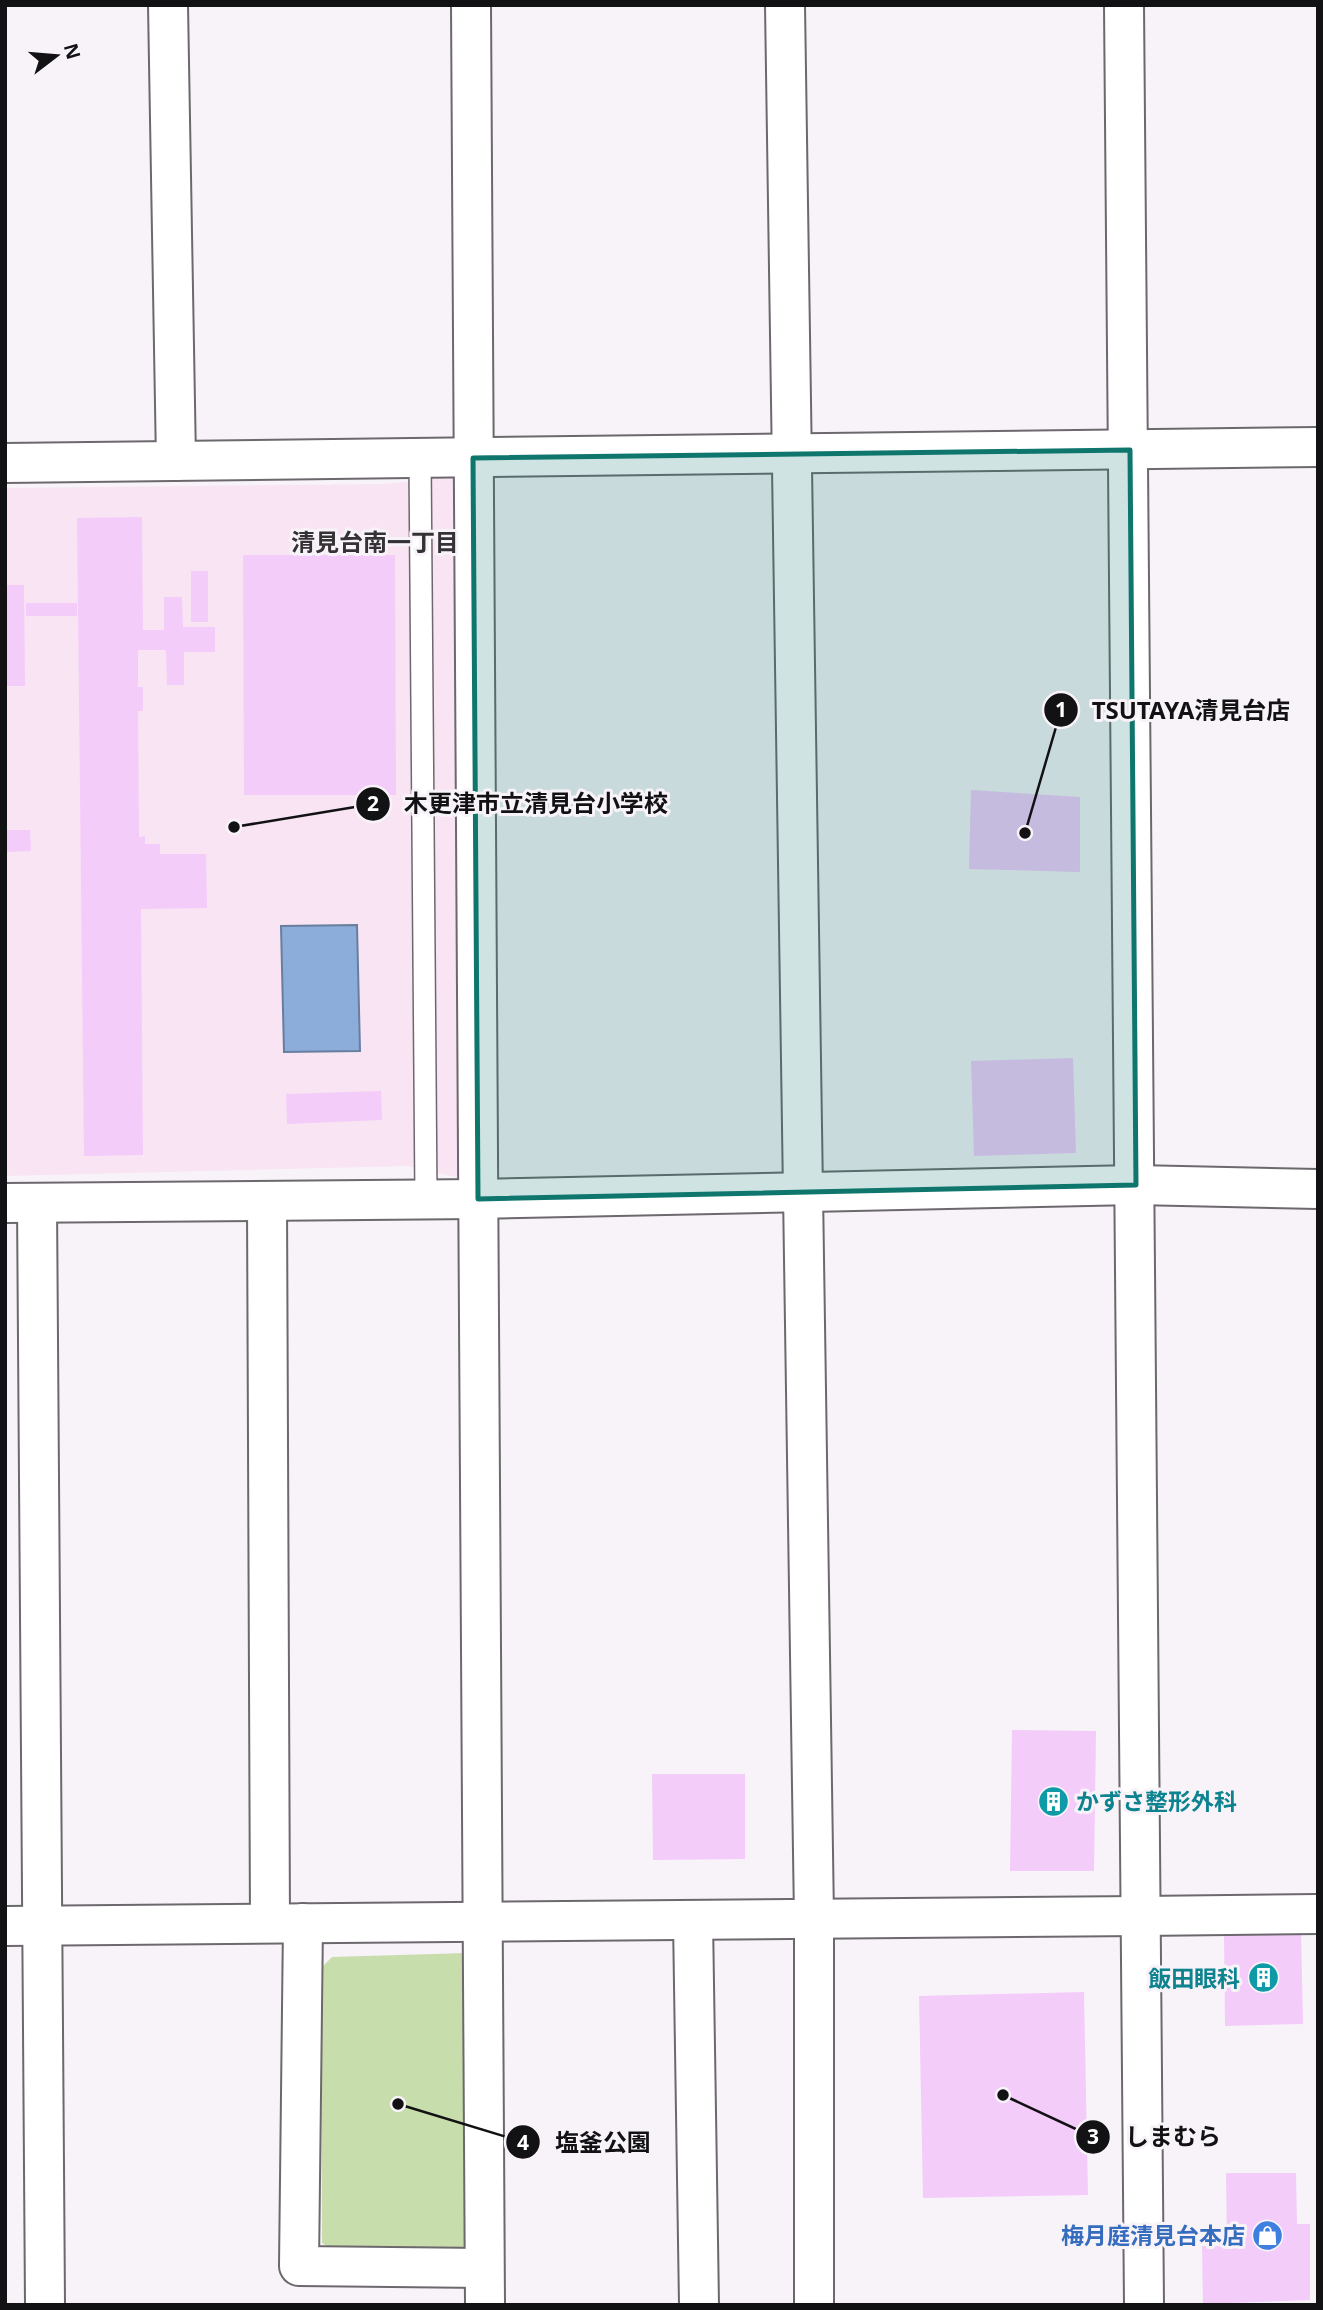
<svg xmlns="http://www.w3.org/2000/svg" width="1323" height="2310" viewBox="0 0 1323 2310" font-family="'Noto Sans','Noto Sans JP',sans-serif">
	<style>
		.education { fill: #f9e4f3 }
		.green { fill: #c8ddac }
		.water { fill: #8cacda; stroke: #677e9e; stroke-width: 2 }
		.building { fill: #f3ccfa }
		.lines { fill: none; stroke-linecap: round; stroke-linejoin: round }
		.lane-casing { stroke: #6c686d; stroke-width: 24 }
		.street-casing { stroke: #6c686d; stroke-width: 42 }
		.secondary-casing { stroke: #6c686d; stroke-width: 42 }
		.lane { stroke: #fff; stroke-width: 21 }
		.street { stroke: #fff; stroke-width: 38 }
		.secondary { stroke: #fff; stroke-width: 38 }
		.marked { fill: #0f766e; fill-opacity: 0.2; stroke: #0f766e; stroke-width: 5; stroke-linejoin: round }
		.labels { text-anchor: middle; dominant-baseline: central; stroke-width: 6; stroke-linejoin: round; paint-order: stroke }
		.culture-label { font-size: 23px; font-weight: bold; fill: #0d838f; stroke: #f8f3f9; text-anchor: start }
		.shop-label { font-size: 23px; font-weight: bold; fill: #366cbe; stroke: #f8f3f9; text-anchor: end }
		.neighbourhood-label { font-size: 24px; font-weight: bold; fill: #353236; stroke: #f8f3f9 }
		.leader { fill: none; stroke: #121113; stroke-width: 2.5 }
		.callout-dot { fill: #121113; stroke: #f8f3f9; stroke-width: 2.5 }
		.mark-label { font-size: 21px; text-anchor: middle; font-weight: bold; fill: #fff }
		.callout-label { font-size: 24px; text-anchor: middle; font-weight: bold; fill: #121113; stroke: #f8f3f9; stroke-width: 6; stroke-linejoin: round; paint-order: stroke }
	</style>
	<rect width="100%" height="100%" fill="#f8f3f9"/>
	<!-- education -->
	<path class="education" d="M 461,476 L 465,1179 L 407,1166 L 5,1176 L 5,488 L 384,484 Z"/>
	<!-- green -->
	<path class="green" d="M 467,1953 L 475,2239 L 465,2247 L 330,2248 L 322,2243 L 321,1968 L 332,1957 Z"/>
	<!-- water -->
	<path class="water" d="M 357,925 L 360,1051 L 284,1052 L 281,926 Z"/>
	<!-- building -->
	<g class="building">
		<path d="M 142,517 L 143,630 L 164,630 L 164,597 L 182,597 L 183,627 L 215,627 L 215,652 L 184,652 L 184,685 L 167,685 L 166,650 L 138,650 L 138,687 L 143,687 L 143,711 L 138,711 L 139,837 L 145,836 L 145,844 L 160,844 L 160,854 L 206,854 L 207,908 L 141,909 L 143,1155 L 84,1156 L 77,518 Z"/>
		<path d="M 243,555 L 395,555 L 396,795 L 244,795 Z"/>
		<rect x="191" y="571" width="17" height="51"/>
		<path d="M 5,585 L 24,585 L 25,686 L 5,686 Z"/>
		<rect x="26" y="603" width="51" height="13"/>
		<path d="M 971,790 L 1080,797 L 1080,872 L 969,869 Z"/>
		<path d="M 5,830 L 30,830 L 31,851 L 5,852 Z"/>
		<path d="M 1073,1058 L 1076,1153 L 974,1156 L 971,1061 Z"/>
		<path d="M 381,1091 L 382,1120 L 287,1124 L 286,1094 Z"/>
		<path d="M 1012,1730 L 1096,1731 L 1094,1871 L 1010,1871 Z"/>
		<path d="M 652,1774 L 745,1774 L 745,1859 L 653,1860 Z"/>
		<path d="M 1224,1931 L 1301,1931 L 1303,2024 L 1225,2026 Z"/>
		<path d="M 1084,1992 L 1088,2195 L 923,2198 L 919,1996 Z"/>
		<path d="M 1226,2173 L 1296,2173 L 1297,2224 L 1310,2224 L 1310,2300 L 1203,2304 L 1202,2246 L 1227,2246 Z"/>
	</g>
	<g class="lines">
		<defs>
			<path id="lane" d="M 420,458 L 426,1199"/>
			<g id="street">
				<path d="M 168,5 L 176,461"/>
				<path d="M 471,5 L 485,2305"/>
				<path d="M 785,5 L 814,1918 L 814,2305"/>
				<path d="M 5,463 L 1318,447"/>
				<path d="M 267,1201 L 270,1923"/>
				<path d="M 5,1203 L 478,1199 L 1136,1185 L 1318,1189"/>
				<path d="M 37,1203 L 45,2305"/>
				<path d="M 1141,1916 L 1318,1914"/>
				<path d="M 693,1920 L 699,2305"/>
				<path d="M 303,1923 L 299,2266 L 484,2268"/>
			</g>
			<g id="secondary">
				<path d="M 1124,5 L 1144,2305"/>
				<path d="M 5,1926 L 1141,1916"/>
			</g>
		</defs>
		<!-- lane casing -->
		<use href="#lane" class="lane-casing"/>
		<!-- street casing -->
		<use href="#street" class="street-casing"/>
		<!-- secondary casing -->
		<use href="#secondary" class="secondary-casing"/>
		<!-- lane -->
		<use href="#lane" class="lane"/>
		<!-- street -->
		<use href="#street" class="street"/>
		<!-- secondary -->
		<use href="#secondary" class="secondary"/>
	</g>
	<!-- marked area -->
	<path class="marked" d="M 1130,450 L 1136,1185 L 478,1199 L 473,458 Z"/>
	<!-- icons -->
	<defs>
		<symbol id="building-disc" viewBox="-11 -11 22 22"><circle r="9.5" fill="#0f9aa8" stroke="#f8f3f9"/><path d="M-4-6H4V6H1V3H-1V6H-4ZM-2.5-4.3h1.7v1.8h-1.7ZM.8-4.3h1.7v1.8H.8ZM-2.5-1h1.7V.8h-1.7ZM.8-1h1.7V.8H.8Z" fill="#fff"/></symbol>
		<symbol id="shop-disc" viewBox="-11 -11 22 22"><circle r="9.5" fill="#3f7fe0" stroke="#f8f3f9"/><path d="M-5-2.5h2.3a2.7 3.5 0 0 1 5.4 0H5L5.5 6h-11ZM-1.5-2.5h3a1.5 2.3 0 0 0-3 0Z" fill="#fff"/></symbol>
	</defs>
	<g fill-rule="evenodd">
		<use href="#building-disc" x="1036" y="1784" width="35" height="35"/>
		<use href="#building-disc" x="1246" y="1960" width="35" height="35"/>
		<use href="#shop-disc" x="1250" y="2218" width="35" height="35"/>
	</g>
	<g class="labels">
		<!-- culture labels -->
		<g class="culture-label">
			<text x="1076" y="1801">かずさ整形外科</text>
			<text x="1240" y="1978" text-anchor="end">飯田眼科</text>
		</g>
		<!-- shop labels -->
		<g class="shop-label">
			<text x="1245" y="2235">梅月庭清見台本店</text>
		</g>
		<!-- neighbourhood labels -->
		<g class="neighbourhood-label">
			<text x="375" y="541">清見台南一丁目</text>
		</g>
	</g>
	<!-- callouts -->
	<path class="leader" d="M1025 833L1061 710M234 827L373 804M1003 2095L1093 2137M398 2104L523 2142"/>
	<g class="callout-dot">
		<circle cx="1025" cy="833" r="7"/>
		<circle cx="234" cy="827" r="7"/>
		<circle cx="1003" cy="2095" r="7"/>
		<circle cx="398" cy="2104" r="7"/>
		<circle cx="1061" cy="710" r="18"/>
		<circle cx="373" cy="804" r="18"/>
		<circle cx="1093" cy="2137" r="18"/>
		<circle cx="523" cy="2142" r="18"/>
	</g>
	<g class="mark-label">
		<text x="1061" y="717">1</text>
		<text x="373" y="811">2</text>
		<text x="1093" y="2144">3</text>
		<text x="523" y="2150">4</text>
	</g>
	<g class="callout-label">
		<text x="1191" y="719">TSUTAYA清見台店</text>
		<text x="536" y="812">木更津市立清見台小学校</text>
		<text x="1173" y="2145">しまむら</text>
		<text x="603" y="2151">塩釜公園</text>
	</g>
	<!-- border -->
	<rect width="1323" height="2310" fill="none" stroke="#121113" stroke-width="14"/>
	<!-- north arrow -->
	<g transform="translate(56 56) rotate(74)" stroke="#f8f3f9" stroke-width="5" paint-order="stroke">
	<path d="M0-5L12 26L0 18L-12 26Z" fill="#121113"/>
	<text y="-10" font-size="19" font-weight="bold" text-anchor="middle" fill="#121113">N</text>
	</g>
</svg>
